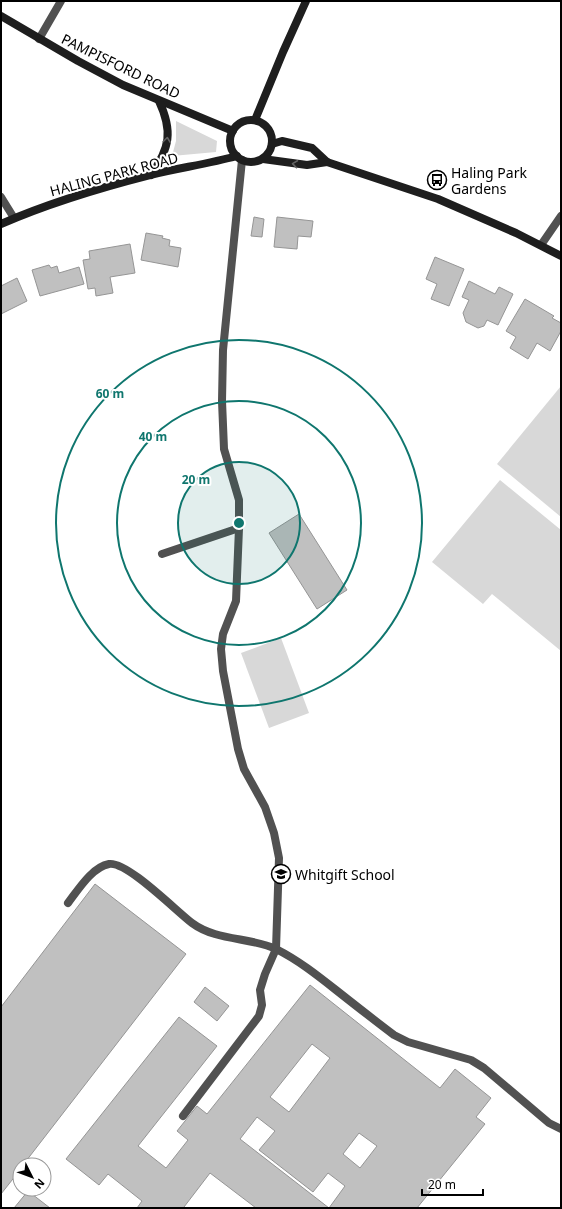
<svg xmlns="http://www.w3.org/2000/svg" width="562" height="1209" viewBox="0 0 562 1209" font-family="'Noto Sans',sans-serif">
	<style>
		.green { fill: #d8d8d8 }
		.building { fill: #c0c0c0; stroke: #959595; fill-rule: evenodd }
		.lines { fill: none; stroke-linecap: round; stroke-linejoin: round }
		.lane { stroke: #515151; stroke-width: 8 }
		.street { stroke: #515151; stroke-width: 8 }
		.secondary { stroke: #1e1e1e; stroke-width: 8 }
		.oneway { stroke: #626262 }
		.ring { fill: none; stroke: #0f766e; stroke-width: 2 }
		.labels { text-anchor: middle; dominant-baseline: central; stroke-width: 4; stroke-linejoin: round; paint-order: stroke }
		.street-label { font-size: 14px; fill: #000; stroke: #fff }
		.poi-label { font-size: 14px; fill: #000; stroke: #fff; text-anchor: start }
		.centre { fill: #0f766e; stroke: #fff; stroke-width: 2 }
		.ring-label { font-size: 12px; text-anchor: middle; font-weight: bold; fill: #0f766e; stroke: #fff; stroke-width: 4; stroke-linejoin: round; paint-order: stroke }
	</style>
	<rect width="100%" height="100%" fill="#fff"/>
	<!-- green -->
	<g class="green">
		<path d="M 176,121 L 217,141 L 216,152 L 172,156 L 176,141 Z"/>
		<path d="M 561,386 L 561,517 L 497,464 Z"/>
		<path d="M 500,480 L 561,530 L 561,651 L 492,594 L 483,604 L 432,562 Z"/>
		<path d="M 281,638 L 309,713 L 269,728 L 241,653 Z"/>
	</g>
	<!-- building -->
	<g class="building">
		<path d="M 254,217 L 264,219 L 262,237 L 251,236 Z"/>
		<path d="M 277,217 L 313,221 L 311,237 L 298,236 L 297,249 L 274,247 Z"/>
		<path d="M 146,233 L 163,236 L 162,238 L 170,240 L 169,246 L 181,248 L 178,267 L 141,260 Z"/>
		<path d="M 130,244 L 135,273 L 110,277 L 113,293 L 96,296 L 95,288 L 88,289 L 83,260 L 90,259 L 89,251 Z"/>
		<path d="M 435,257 L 464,269 L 449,306 L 431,299 L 437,284 L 426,279 Z"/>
		<path d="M 49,265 L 51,268 L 57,266 L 59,273 L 79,267 L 84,284 L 40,296 L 32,270 Z"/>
		<path d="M 17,278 L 27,301 L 1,314 L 1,286 Z"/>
		<path d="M 469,281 L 495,294 L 499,287 L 513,294 L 498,325 L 487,320 L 484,326 L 478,328 L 466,322 L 463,313 L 469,300 L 462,297 Z"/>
		<path d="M 525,299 L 554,316 L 552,318 L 561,323 L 561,331 L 550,351 L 537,343 L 528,359 L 510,348 L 516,337 L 506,331 Z"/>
		<path d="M 299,514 L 347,590 L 317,609 L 269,533 Z"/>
		<path d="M 95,884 L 186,954 L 23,1165 L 20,1165 L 20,1170 L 1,1194 L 1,1007 Z"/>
		<path d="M 310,985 L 440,1088 L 455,1069 L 491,1098 L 476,1117 L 485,1124 L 417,1208 L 256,1208 L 210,1173 L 184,1207 L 186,1208 L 137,1208 L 142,1201 L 108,1174 L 99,1185 L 66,1159 L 179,1017 L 217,1046 L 138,1146 L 166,1168 L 188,1140 L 177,1131 L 197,1106 L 207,1114 ZM 312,1044 L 330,1058 L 289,1112 L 270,1097 ZM 257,1117 L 275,1131 L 259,1150 L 313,1192 L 328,1173 L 345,1186 L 329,1208 L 240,1139 ZM 359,1133 L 377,1146 L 360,1168 L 343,1154 Z"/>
		<path d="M 205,987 L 229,1006 L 217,1021 L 194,1002 Z"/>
		<path d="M 28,1191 L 50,1208 L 14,1208 Z"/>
	</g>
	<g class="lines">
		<!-- lane -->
		<g class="lane">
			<path d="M 39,39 L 61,1"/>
			<path d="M 1,197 L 14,218"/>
			<path d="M 162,554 L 239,528"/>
			<path d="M 68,903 C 78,890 92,867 109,864 C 127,861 176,911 192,923 C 216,941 250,937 276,949 C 298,960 317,975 336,990 C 355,1005 374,1020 394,1035 L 408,1042 L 471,1060 L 484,1068 L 549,1123 L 561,1129"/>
			<path d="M 183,1116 L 259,1016 L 262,1005 L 260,990 L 265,974 L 276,949 L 279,858 L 274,833 L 265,807 L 244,769 L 238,749 L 223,671 L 221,649 L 223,634 L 236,601 L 239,528 L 239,500 L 224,449 L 222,401 L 223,350 L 242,160"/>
		</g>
		<!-- street -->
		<path class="street" d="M 541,245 L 561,216"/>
		<!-- secondary -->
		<g class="secondary">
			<path d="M 1,16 L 78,61 L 123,85 L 233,131"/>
			<path d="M 255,120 L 283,52 L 306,1"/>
			<circle cx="251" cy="141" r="21"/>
			<path d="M 272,144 L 282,141 L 312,148 L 327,162 L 438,199 L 516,233 L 561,256"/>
			<path d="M 263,159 L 307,165 L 327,162"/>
			<path d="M 151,175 C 170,148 173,131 159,101"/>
			<path d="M 1,224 C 49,203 99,188 150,175 C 178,168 208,164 237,156"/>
		</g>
	</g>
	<!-- one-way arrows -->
	<defs><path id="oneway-chevron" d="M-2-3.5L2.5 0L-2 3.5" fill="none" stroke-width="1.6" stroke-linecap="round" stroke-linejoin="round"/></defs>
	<g class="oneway">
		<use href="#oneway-chevron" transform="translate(167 140) rotate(-83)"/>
		<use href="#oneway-chevron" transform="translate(295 164) rotate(-172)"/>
	</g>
	<!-- distance rings -->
	<circle cx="239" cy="523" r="61" fill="#0f766e" fill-opacity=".12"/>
	<g class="ring">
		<circle cx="239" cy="523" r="61"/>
		<circle cx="239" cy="523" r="122"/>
		<circle cx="239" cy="523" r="183"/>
	</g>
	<!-- icons -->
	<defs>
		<symbol id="bus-ring" viewBox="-11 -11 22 22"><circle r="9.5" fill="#fff" stroke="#000" stroke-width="1.5"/><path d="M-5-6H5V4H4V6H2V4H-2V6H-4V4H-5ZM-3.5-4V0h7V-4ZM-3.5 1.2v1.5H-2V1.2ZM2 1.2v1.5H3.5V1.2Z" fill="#000"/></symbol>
		<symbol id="school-ring" viewBox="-11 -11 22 22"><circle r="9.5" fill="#fff" stroke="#000" stroke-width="1.5"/><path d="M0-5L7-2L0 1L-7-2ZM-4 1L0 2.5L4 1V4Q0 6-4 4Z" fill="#000"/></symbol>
	</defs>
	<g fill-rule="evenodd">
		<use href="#bus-ring" x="426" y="169" width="22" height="22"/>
		<use href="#school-ring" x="270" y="863" width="22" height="22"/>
	</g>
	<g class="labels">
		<!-- street labels -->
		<g class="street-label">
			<text transform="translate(121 66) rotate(26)">PAMPISFORD ROAD</text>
			<text transform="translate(114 174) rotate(-15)">HALING PARK ROAD</text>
		</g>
		<!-- poi labels -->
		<g class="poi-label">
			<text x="451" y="172">Haling Park<tspan x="451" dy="16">Gardens</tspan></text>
			<text x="295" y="874">Whitgift School</text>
		</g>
	</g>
	<circle cx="239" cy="523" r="6" class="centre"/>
	<g class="ring-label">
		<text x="110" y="398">60 m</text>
		<text x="153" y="441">40 m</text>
		<text x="196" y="484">20 m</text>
	</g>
	<!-- border -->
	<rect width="562" height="1209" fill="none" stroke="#000000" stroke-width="4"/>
	<!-- north arrow -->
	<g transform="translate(32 1177) rotate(132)"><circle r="19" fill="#ffffff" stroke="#999999"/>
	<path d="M0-3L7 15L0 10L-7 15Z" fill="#000000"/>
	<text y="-6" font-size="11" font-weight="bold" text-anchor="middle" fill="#000000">N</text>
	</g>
	<!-- scale -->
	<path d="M422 1189v6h61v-6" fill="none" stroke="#000000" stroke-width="2"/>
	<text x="428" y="1189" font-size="12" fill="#000000" stroke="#ffffff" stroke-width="3" paint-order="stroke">20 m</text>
</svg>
